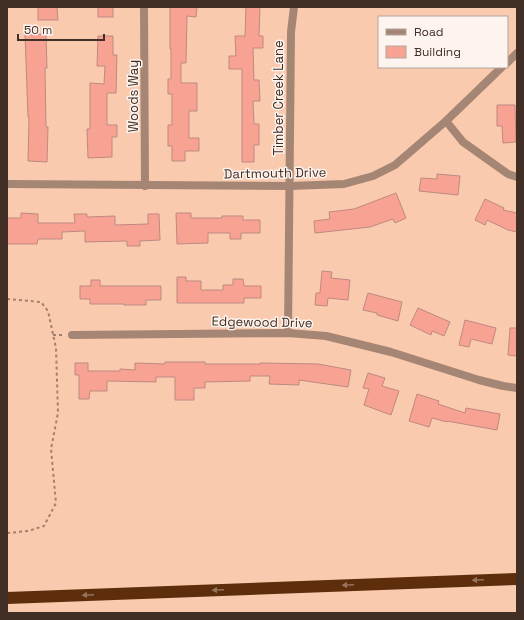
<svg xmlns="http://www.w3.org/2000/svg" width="524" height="620" viewBox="0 0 524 620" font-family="'Space Grotesk',sans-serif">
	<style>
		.building { fill: #f8a294; stroke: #be8981 }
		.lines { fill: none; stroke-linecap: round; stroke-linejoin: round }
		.path { stroke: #a4816e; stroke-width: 2; stroke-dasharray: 3 3; stroke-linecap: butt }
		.street { stroke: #a58573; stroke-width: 8 }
		.highway { stroke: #5e2d0c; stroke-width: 12 }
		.oneway { fill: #96735b }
		.labels { text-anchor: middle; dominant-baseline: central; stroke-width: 3; stroke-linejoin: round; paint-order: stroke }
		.street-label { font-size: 13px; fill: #412e24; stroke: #fef4ef }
	</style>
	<rect width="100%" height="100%" fill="#facaaf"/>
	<!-- building -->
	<g class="building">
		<path d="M 38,7 L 57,7 L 58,20 L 38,20 Z"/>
		<rect x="98" y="7" width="15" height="10"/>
		<path d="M 170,7 L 197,7 L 196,17 L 187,16 L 186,63 L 181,63 L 181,83 L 197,83 L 197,111 L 189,111 L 189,138 L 199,138 L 199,151 L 185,151 L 185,161 L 172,161 L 172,146 L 168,146 L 168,125 L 172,125 L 172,94 L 168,94 L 168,79 L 171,79 L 171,49 L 170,49 Z"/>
		<path d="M 246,7 L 260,7 L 259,36 L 263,36 L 263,48 L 253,48 L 254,80 L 259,80 L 260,101 L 253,101 L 254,124 L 259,124 L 259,145 L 254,145 L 254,162 L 242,162 L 242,69 L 229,69 L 229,56 L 236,56 L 235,36 L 245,36 Z"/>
		<path d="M 25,34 L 46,34 L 47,68 L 45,68 L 46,127 L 48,127 L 47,162 L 28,161 L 29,117 L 28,117 Z"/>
		<path d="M 98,36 L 113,36 L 113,55 L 117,55 L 116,93 L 107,93 L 107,125 L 117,125 L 117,137 L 112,137 L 112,157 L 88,158 L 87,129 L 90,129 L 90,83 L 104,84 L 105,66 L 97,66 Z"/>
		<path d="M 497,105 L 515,105 L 516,142 L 503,143 L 502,126 L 497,126 Z"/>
		<path d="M 437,174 L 460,176 L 458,195 L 419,191 L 421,178 L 437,179 Z"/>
		<path d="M 396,193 L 406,218 L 395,223 L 393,219 L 370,227 L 315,233 L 314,221 L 330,219 L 329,212 L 354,209 Z"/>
		<path d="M 485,199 L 504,208 L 503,210 L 517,213 L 517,232 L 508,230 L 487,220 L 485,225 L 475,220 Z"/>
		<path d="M 21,213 L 38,214 L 38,223 L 75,223 L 74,214 L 87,214 L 87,217 L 115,216 L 115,225 L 148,224 L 148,214 L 159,214 L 160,240 L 140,241 L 140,246 L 127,246 L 127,241 L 85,242 L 85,231 L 62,232 L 62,239 L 38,239 L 37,244 L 7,244 L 7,218 L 21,218 Z"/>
		<path d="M 176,213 L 191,213 L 191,218 L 222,218 L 222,216 L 243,216 L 243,220 L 260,220 L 260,233 L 241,233 L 241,239 L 230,239 L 230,233 L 208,233 L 208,243 L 177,244 Z"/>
		<path d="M 322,271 L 332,272 L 331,278 L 350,280 L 348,300 L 328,298 L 327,306 L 315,305 L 316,293 L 320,293 Z"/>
		<path d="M 177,277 L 186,277 L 186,281 L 201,281 L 201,290 L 223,290 L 223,285 L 233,285 L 233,279 L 243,279 L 244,286 L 261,286 L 261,298 L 244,298 L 244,303 L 177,303 Z"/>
		<path d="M 91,280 L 100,280 L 100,286 L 161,286 L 161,300 L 146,300 L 146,305 L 124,305 L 124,304 L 90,304 L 90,299 L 80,299 L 80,286 L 91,286 Z"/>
		<path d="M 368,293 L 402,302 L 398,321 L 377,315 L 377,313 L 363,310 Z"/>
		<path d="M 418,308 L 450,322 L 444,336 L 432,331 L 431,335 L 410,325 Z"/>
		<path d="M 465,320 L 496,328 L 492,344 L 471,339 L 469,347 L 459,345 Z"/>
		<path d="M 510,328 L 517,328 L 517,356 L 508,355 Z"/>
		<path d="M 165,362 L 205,362 L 205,364 L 260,364 L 260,363 L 318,364 L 351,370 L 348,387 L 299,380 L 299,385 L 269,384 L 270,376 L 250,376 L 250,381 L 205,382 L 205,388 L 194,388 L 194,400 L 175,400 L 175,377 L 156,377 L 156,382 L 107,381 L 107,391 L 90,391 L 89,399 L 79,399 L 79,375 L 75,375 L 75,363 L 88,363 L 88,371 L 120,371 L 120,369 L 135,370 L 135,363 L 165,364 Z"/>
		<path d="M 368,373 L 385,378 L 382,386 L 399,391 L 391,415 L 364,405 L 369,389 L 363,388 Z"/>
		<path d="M 417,394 L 439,401 L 438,404 L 465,413 L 466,408 L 500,414 L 497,430 L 447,421 L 447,422 L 432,418 L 429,427 L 409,421 Z"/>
	</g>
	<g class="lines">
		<!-- path -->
		<g class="path">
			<path d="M 7,299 L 41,302 L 48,311 L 56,348 L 58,413 L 51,449 L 56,503 L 44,526 L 28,531 L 7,533"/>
			<path d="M 53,335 L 63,335"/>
		</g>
		<!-- street -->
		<g class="street">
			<path d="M 144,7 L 145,186"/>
			<path d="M 507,63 L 517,53"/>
			<path d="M 446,121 L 463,142 L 508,174 L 517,177"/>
			<path d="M 7,184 L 290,186 L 344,184 L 373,176 L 395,165 L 446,121 L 502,67"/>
			<path d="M 288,333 L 291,32 L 294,7"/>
			<path d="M 72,335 L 288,333 L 326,336 L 391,352 L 479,380 L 503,386 L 517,388"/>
		</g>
		<!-- highway -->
		<path class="highway" d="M 7,598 L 517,579"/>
	</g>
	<!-- one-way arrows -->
	<defs><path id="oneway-solid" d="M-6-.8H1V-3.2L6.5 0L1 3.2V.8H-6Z"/></defs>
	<g class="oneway">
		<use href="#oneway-solid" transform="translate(478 580) rotate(178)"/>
		<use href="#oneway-solid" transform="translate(348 585) rotate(178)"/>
		<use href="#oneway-solid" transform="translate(218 590) rotate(178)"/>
		<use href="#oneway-solid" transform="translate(88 595) rotate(178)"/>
	</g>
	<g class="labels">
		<!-- street labels -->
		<g class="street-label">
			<text transform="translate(133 96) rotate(-90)">Woods Way</text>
			<text transform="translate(278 98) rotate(-90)">Timber Creek Lane</text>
			<text transform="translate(275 173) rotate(-1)">Dartmouth Drive</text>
			<text transform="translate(262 322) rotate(1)">Edgewood Drive</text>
		</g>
	</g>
	<!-- border -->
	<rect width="524" height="620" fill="none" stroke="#412e24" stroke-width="16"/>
	<!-- legend -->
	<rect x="378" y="16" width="130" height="52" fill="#fef4ef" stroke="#b2a59e"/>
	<rect x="386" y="29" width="20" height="6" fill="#a58573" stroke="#b2a59e"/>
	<text x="414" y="36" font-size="12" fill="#412e24">Road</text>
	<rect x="386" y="46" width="20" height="12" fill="#f8a294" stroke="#b2a59e"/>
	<text x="414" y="56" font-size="12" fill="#412e24">Building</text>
	<!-- scale -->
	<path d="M18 34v6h86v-6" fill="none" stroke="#412e24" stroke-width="2"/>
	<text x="24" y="34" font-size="12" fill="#412e24" stroke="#fef4ef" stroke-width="3" paint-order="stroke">50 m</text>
</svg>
